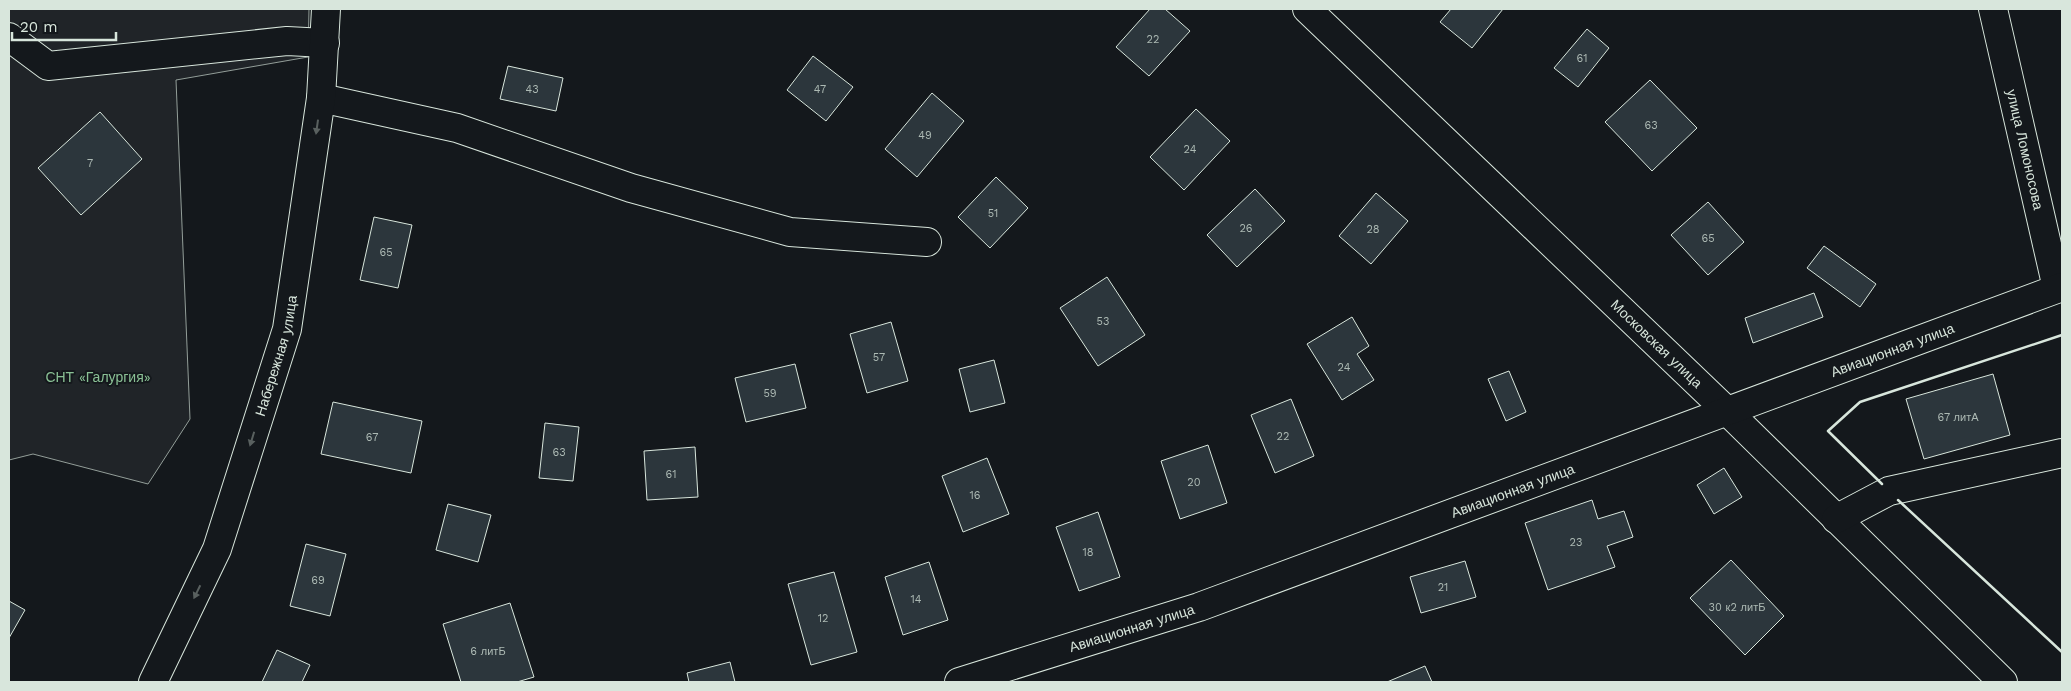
<svg xmlns="http://www.w3.org/2000/svg" width="2071" height="691" viewBox="0 0 2071 691" font-family="'Work Sans',sans-serif">
	<style>
		.green { fill: #202428; stroke: #939e99 }
		.building { fill: #2c363c; stroke: #d8e6dc }
		.lines { fill: none; stroke-linecap: round; stroke-linejoin: round }
		.minor-casing { stroke: #d8e6dc; stroke-width: 30 }
		.minor { stroke: #14181c; stroke-width: 28 }
		.wall { stroke: #d8e6dc; stroke-width: 2.5 }
		.oneway { fill: #59605f }
		.labels { text-anchor: middle; dominant-baseline: central; stroke-width: 4; stroke-linejoin: round; paint-order: stroke }
		.number-label { font-size: 11px; fill: #adbab4 }
		.street-label { font-size: 14px; fill: #d8e6dc; stroke: #14181c }
		.park-label { font-size: 14px; fill: #8ac095; stroke: #14181c }
	</style>
	<rect width="100%" height="100%" fill="#14181c"/>
	<!-- green -->
	<path class="green" d="M 9,9 L 309,9 L 308,57 L 176,80 L 190,419 L 148,484 L 33,454 L 9,460 Z"/>
	<!-- building -->
	<g class="building">
		<path d="M 1150,9 L 1165,9 L 1190,31 L 1149,76 L 1116,47 Z"/>
		<path d="M 1451,9 L 1503,9 L 1472,48 L 1440,22 Z"/>
		<path d="M 1587,29 L 1609,48 L 1578,87 L 1554,68 Z"/>
		<path d="M 813,56 L 853,87 L 826,121 L 787,90 Z"/>
		<path d="M 508,66 L 563,78 L 556,111 L 500,99 Z"/>
		<path d="M 1650,80 L 1697,128 L 1652,171 L 1605,122 Z"/>
		<path d="M 932,93 L 964,121 L 917,177 L 885,149 Z"/>
		<path d="M 1196,109 L 1230,141 L 1184,190 L 1150,157 Z"/>
		<path d="M 100,112 L 142,159 L 81,215 L 38,168 Z"/>
		<path d="M 996,177 L 1028,208 L 990,248 L 958,217 Z"/>
		<path d="M 1255,189 L 1285,221 L 1237,267 L 1207,235 Z"/>
		<path d="M 1376,193 L 1408,221 L 1371,264 L 1339,236 Z"/>
		<path d="M 1708,202 L 1744,242 L 1708,275 L 1671,235 Z"/>
		<path d="M 374,217 L 412,225 L 398,288 L 360,280 Z"/>
		<path d="M 1824,246 L 1876,284 L 1860,307 L 1807,268 Z"/>
		<path d="M 1107,277 L 1145,335 L 1098,366 L 1060,308 Z"/>
		<path d="M 1814,293 L 1823,317 L 1753,343 L 1745,318 Z"/>
		<path d="M 1352,317 L 1369,346 L 1357,354 L 1374,380 L 1342,400 L 1307,344 Z"/>
		<path d="M 891,322 L 908,381 L 867,393 L 850,334 Z"/>
		<path d="M 994,360 L 1005,403 L 970,412 L 959,369 Z"/>
		<path d="M 795,364 L 806,408 L 746,422 L 735,378 Z"/>
		<path d="M 1509,371 L 1526,412 L 1506,421 L 1488,379 Z"/>
		<path d="M 1993,374 L 2010,435 L 1924,459 L 1906,399 Z"/>
		<path d="M 1291,399 L 1314,456 L 1275,473 L 1251,415 Z"/>
		<path d="M 333,402 L 422,421 L 411,473 L 321,454 Z"/>
		<path d="M 545,423 L 579,427 L 573,481 L 539,478 Z"/>
		<path d="M 1208,445 L 1227,503 L 1180,519 L 1161,461 Z"/>
		<path d="M 695,447 L 698,497 L 647,500 L 644,451 Z"/>
		<path d="M 987,458 L 1009,514 L 963,532 L 942,476 Z"/>
		<path d="M 1724,468 L 1742,497 L 1714,514 L 1697,485 Z"/>
		<path d="M 1592,500 L 1598,519 L 1624,511 L 1633,537 L 1607,546 L 1615,567 L 1548,590 L 1525,523 Z"/>
		<path d="M 448,504 L 491,515 L 478,562 L 436,550 Z"/>
		<path d="M 1098,512 L 1120,577 L 1079,591 L 1056,527 Z"/>
		<path d="M 306,544 L 346,554 L 330,616 L 290,606 Z"/>
		<path d="M 1731,560 L 1784,616 L 1745,655 L 1690,598 Z"/>
		<path d="M 1465,561 L 1476,597 L 1421,613 L 1410,577 Z"/>
		<path d="M 929,562 L 948,620 L 903,635 L 885,577 Z"/>
		<path d="M 834,572 L 857,652 L 811,665 L 788,584 Z"/>
		<path d="M 9,601 L 25,610 L 9,638 Z"/>
		<path d="M 510,603 L 534,677 L 517,682 L 461,682 L 443,624 Z"/>
		<path d="M 277,650 L 310,665 L 302,682 L 262,682 Z"/>
		<path d="M 730,662 L 735,682 L 689,682 L 687,673 Z"/>
		<path d="M 1425,666 L 1432,682 L 1387,682 Z"/>
	</g>
	<g class="lines">
		<defs>
			<g id="minor">
				<path id="s1" d="M 1307,9 L 1728,412 L 2003,682"/>
				<path id="s2" d="M 1993,9 L 2057,288"/>
				<path d="M 9,37 L 48,66 L 287,41 L 325,43"/>
				<path d="M 321,98 L 457,128 L 631,188 L 790,232 L 927,242"/>
				<path d="M 1836,519 L 1889,491 L 2062,453"/>
				<path id="s3" d="M 153,682 L 217,549 L 287,329 L 321,98 L 326,9"/>
				<path id="s4" d="M 959,682 L 1199,607 L 2062,287"/>
			</g>
		</defs>
		<!-- minor casing -->
		<use href="#minor" class="minor-casing"/>
		<!-- minor -->
		<use href="#minor" class="minor"/>
		<!-- wall -->
		<g class="wall">
			<path d="M 1882,484 L 1828,431 L 1860,402 L 2062,335"/>
			<path d="M 1898,500 L 2062,652"/>
		</g>
	</g>
	<!-- one-way arrows -->
	<defs><path id="oneway-solid" d="M-6-.8H1V-3.2L6.5 0L1 3.2V.8H-6Z" transform="scale(1.25)"/></defs>
	<g class="oneway">
		<use href="#oneway-solid" transform="translate(317 127) rotate(98)"/>
		<use href="#oneway-solid" transform="translate(252 439) rotate(107)"/>
		<use href="#oneway-solid" transform="translate(197 592) rotate(116)"/>
	</g>
	<g class="labels">
		<!-- number labels -->
		<g class="number-label">
			<text x="1153" y="39">22</text>
			<text x="1582" y="58">61</text>
			<text x="532" y="89">43</text>
			<text x="820" y="89">47</text>
			<text x="1651" y="125">63</text>
			<text x="925" y="135">49</text>
			<text x="1190" y="149">24</text>
			<text x="90" y="163">7</text>
			<text x="993" y="213">51</text>
			<text x="1246" y="228">26</text>
			<text x="1373" y="229">28</text>
			<text x="1708" y="238">65</text>
			<text x="386" y="252">65</text>
			<text x="1103" y="321">53</text>
			<text x="879" y="357">57</text>
			<text x="1344" y="367">24</text>
			<text x="770" y="393">59</text>
			<text x="1958" y="417">67 литА</text>
			<text x="1283" y="436">22</text>
			<text x="372" y="437">67</text>
			<text x="559" y="452">63</text>
			<text x="671" y="474">61</text>
			<text x="1194" y="482">20</text>
			<text x="975" y="495">16</text>
			<text x="1576" y="542">23</text>
			<text x="1088" y="552">18</text>
			<text x="318" y="580">69</text>
			<text x="1443" y="587">21</text>
			<text x="916" y="599">14</text>
			<text x="1737" y="607">30 к2 литБ</text>
			<text x="823" y="618">12</text>
			<text x="488" y="651">6 литБ</text>
		</g>
		<!-- street labels -->
		<g class="street-label">
			<text stroke="none"><textPath href="#s2" startOffset="144">улица Ломоносова</textPath></text>
			<text stroke="none"><textPath href="#s1" startOffset="484">Московская улица</textPath></text>
			<text stroke="none"><textPath href="#s4" startOffset="991">Авиационная улица</textPath></text>
			<text stroke="none"><textPath href="#s3" startOffset="350">Набережная улица</textPath></text>
			<text stroke="none"><textPath href="#s4" startOffset="586">Авиационная улица</textPath></text>
			<text stroke="none"><textPath href="#s4" startOffset="181">Авиационная улица</textPath></text>
		</g>
		<!-- park labels -->
		<g class="park-label">
			<text x="98" y="377">СНТ «Галургия»</text>
		</g>
	</g>
	<!-- border -->
	<rect width="2071" height="691" fill="none" stroke="#d8e6dc" stroke-width="20"/>
	<!-- scale -->
	<path d="M12 32v8h104v-8" fill="none" stroke="#d8e6dc" stroke-width="2.5"/>
	<text x="20" y="32" font-size="15" fill="#d8e6dc" stroke="#14181c" stroke-width="4" paint-order="stroke">20 m</text>
</svg>
